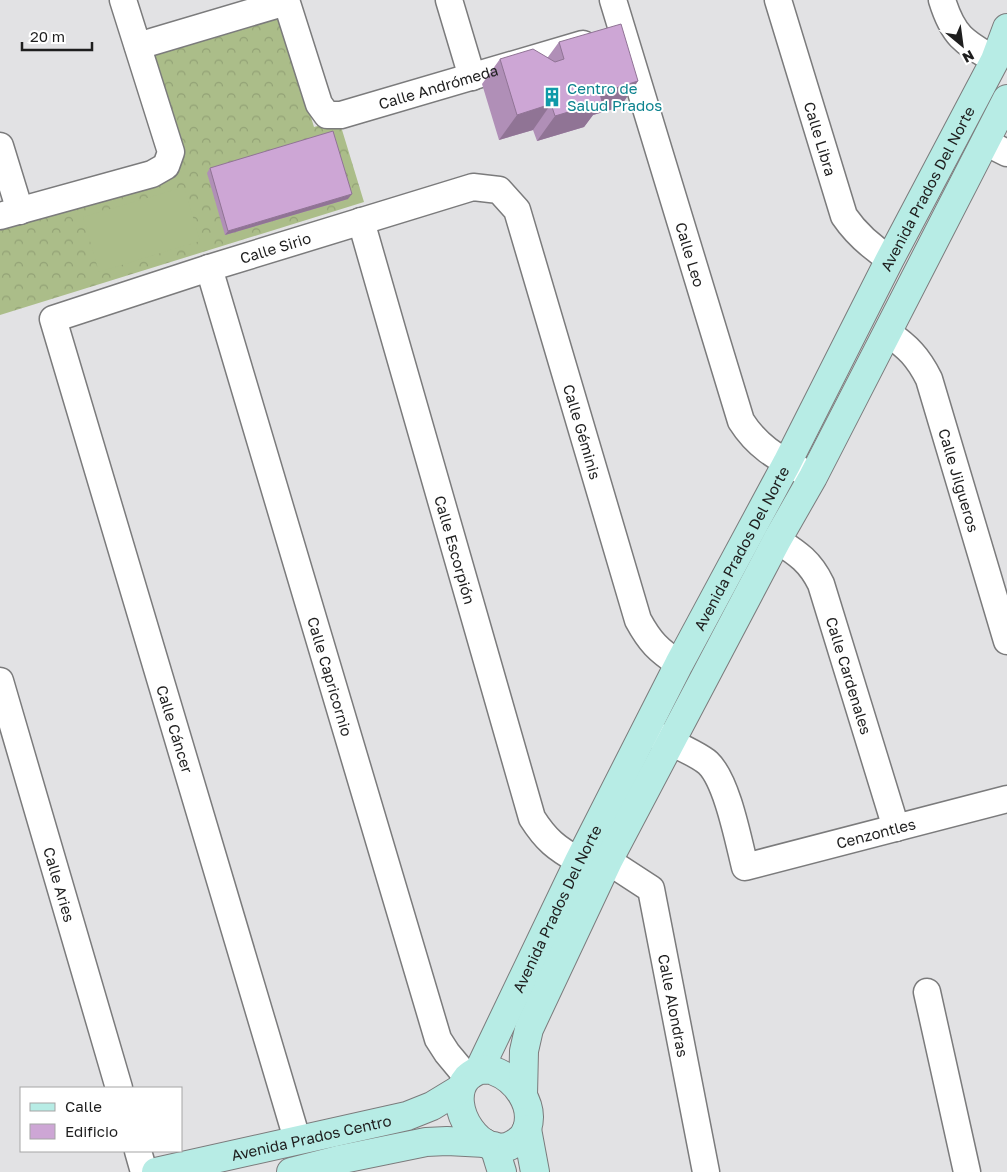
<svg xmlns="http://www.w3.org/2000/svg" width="1007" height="1172" viewBox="0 0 1007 1172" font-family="'Golos Text',sans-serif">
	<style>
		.forest { fill: url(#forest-crowns) }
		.pitch { fill: #abbd89 }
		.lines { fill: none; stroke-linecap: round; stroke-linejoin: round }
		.street-casing { stroke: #7b7b7c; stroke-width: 29 }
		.secondary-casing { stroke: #7b7b7c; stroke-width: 30 }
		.street { stroke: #fff; stroke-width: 26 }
		.secondary { stroke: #b7ece5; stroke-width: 28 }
		.wall { fill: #b08fb7 }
		.shaded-wall { fill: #907495 }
		.building { fill: #cda6d5; stroke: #907495 }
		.labels { text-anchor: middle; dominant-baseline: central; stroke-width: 4; stroke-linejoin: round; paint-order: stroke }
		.street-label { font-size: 15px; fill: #1e1e1e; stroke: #fff }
		.culture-label { font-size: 15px; fill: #0d838f; stroke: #fff; text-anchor: start }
	</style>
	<defs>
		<pattern id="forest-crowns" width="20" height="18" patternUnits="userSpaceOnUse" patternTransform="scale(1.25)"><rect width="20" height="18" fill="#abbd89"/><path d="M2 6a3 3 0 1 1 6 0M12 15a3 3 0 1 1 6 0" fill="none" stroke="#93a276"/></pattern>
	</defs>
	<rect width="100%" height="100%" fill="#e2e2e4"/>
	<!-- forest -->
	<path class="forest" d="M 279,11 L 314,127 L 339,120 L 364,202 L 0,315 L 0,223 L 180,169 L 145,51 Z"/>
	<!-- pitch -->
	<path class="pitch" d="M 184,187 L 200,241 L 99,272 L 83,217 Z"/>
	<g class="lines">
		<defs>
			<g id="street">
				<path id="s1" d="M 286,0 L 319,104 L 327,115 L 341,115 L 583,44"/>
				<path d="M 449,0 L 472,77"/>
				<path id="s2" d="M 613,0 L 741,421 C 760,451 783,460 813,477"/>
				<path id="s3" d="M 778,0 L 844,216 C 857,235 871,247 890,259"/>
				<path d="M 942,0 C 953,36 964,42 995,60"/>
				<path d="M 138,46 L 286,2"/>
				<path d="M 985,142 L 1007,153"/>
				<path d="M 0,146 L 20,211"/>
				<path d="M 0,216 L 152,174 L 166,166 L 171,152 L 123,0"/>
				<path id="s4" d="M 361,221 L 532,818 C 546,840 556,848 579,861"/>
				<path id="s5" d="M 209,268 L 438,1039 L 447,1053 L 467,1077"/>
				<path id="s6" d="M 888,333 C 908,347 918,357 929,379 L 1007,641"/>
				<path id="s7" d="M 777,540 C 797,553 810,561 821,584 L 896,828"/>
				<path id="s8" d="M 0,681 L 119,1088"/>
				<path id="s9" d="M 650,733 C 665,740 697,753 708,763 C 727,781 738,839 745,867 L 1007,799"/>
				<path id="s10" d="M 608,861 L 651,889 L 706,1172"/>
				<path d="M 927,992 L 967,1172"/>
				<path id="s11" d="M 297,1139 L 53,319 L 209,268 L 473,187 L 499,190 L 517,210 L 638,620 C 650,642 658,650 679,664"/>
				<path d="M 138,1151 L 144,1172"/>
			</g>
			<g id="secondary">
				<path id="s12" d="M 479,1070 L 579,861 L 679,664 L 787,463 L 890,259 L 995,60 L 1007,28"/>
				<path d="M 479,1070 C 484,1070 490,1069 494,1071 C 516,1079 535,1105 527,1129 C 525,1135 521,1140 515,1143 C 483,1165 443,1105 467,1078 C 470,1075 475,1072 479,1070 Z"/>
				<path d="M 523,1095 L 524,1051 L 529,1029 L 608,861 L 777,540 L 813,477 L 1007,99"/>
				<path d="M 527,1129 L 535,1172"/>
				<path d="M 494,1146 L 502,1172"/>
				<path id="s13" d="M 156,1172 L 407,1116 L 432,1106 L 460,1089"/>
				<path d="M 291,1172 L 338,1160 L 426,1142 L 447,1141 L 485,1143"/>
			</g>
		</defs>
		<!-- street casing -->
		<use href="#street" class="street-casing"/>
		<!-- secondary casing -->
		<use href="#secondary" class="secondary-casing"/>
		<!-- street -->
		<use href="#street" class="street"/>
		<!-- secondary -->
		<use href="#secondary" class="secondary"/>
	</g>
	<!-- wall -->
	<g class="wall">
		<path d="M 559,42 L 638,81 L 620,107 L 593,115 L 584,127 L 537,141 L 533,130 L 499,140 L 482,84 L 500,59 L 548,57 Z"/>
		<path d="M 210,168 L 348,199 L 225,235 L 207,173 Z"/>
	</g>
	<!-- shaded-wall -->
	<g class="shaded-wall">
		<path d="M 638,81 L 620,107 L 593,115 L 584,127 L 537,141 L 555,116 L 600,93 Z"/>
		<path d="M 551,104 L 533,130 L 499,140 L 517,115 Z"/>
		<path d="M 352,194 L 348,199 L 225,235 L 228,231 Z"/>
	</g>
	<!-- building -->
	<g class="building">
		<path d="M 621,24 L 638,81 L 600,93 L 602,102 L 555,116 L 551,104 L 517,115 L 500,59 L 533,49 L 555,62 L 564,59 L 559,42 Z"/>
		<path d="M 333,131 L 352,194 L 228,231 L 210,168 Z"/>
	</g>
	<!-- icons -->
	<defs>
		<symbol id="building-bare" viewBox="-9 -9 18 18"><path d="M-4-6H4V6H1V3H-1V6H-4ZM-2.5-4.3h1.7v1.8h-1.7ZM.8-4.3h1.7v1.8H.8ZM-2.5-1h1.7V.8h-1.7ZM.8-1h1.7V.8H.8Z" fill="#0f9aa8" stroke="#fff" stroke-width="2.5" paint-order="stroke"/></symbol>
	</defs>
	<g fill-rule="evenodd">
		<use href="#building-bare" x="538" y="83" width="28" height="28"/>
	</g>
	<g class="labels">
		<!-- street labels -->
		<g class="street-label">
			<text stroke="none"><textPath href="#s1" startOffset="238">Calle Andrómeda</textPath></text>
			<text stroke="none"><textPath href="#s3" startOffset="145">Calle Libra</textPath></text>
			<text stroke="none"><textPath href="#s12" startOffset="989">Avenida Prados Del Norte</textPath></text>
			<text stroke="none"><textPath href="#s11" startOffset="1089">Calle Sirio</textPath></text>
			<text stroke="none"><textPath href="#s2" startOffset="266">Calle Leo</textPath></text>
			<text stroke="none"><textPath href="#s11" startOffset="1580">Calle Géminis</textPath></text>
			<text stroke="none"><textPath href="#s6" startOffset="168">Calle Jilgueros</textPath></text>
			<text stroke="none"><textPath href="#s12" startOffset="584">Avenida Prados Del Norte</textPath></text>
			<text stroke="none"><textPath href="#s4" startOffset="342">Calle Escorpión</textPath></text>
			<text stroke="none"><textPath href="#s7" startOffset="159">Calle Cardenales</textPath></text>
			<text stroke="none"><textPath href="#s5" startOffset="426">Calle Capricornio</textPath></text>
			<text transform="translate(175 729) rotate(73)">Calle Cáncer</text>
			<text stroke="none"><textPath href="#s9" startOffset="312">Cenzontles</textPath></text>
			<text stroke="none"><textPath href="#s8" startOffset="212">Calle Aries</textPath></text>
			<text stroke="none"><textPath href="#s12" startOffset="179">Avenida Prados Del Norte</textPath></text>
			<text stroke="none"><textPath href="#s10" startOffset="170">Calle Alondras</textPath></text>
			<text stroke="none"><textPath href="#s13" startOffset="159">Avenida Prados Centro</textPath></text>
		</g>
		<!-- culture labels -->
		<g class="culture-label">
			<text x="567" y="88">Centro de<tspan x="567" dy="17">Salud Prados</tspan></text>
		</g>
	</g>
	<!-- legend -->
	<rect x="20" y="1087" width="162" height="65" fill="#ffffff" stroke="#a5a5a5"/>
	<rect x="30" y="1103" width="25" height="8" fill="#b7ece5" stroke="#a5a5a5"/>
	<text x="65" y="1112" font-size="15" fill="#1e1e1e">Calle</text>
	<rect x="30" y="1124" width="25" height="15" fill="#cda6d5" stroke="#a5a5a5"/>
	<text x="65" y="1137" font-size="15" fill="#1e1e1e">Edificio</text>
	<!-- north arrow -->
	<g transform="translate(962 45) rotate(151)" stroke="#ffffff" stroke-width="4" paint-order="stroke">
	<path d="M0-4L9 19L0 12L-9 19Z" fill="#1e1e1e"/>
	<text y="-8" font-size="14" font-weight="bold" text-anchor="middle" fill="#1e1e1e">N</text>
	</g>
	<!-- scale -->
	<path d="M22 42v8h70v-8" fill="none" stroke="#1e1e1e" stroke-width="2.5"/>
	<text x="30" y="42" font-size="15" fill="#1e1e1e" stroke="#ffffff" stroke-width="4" paint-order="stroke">20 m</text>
</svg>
